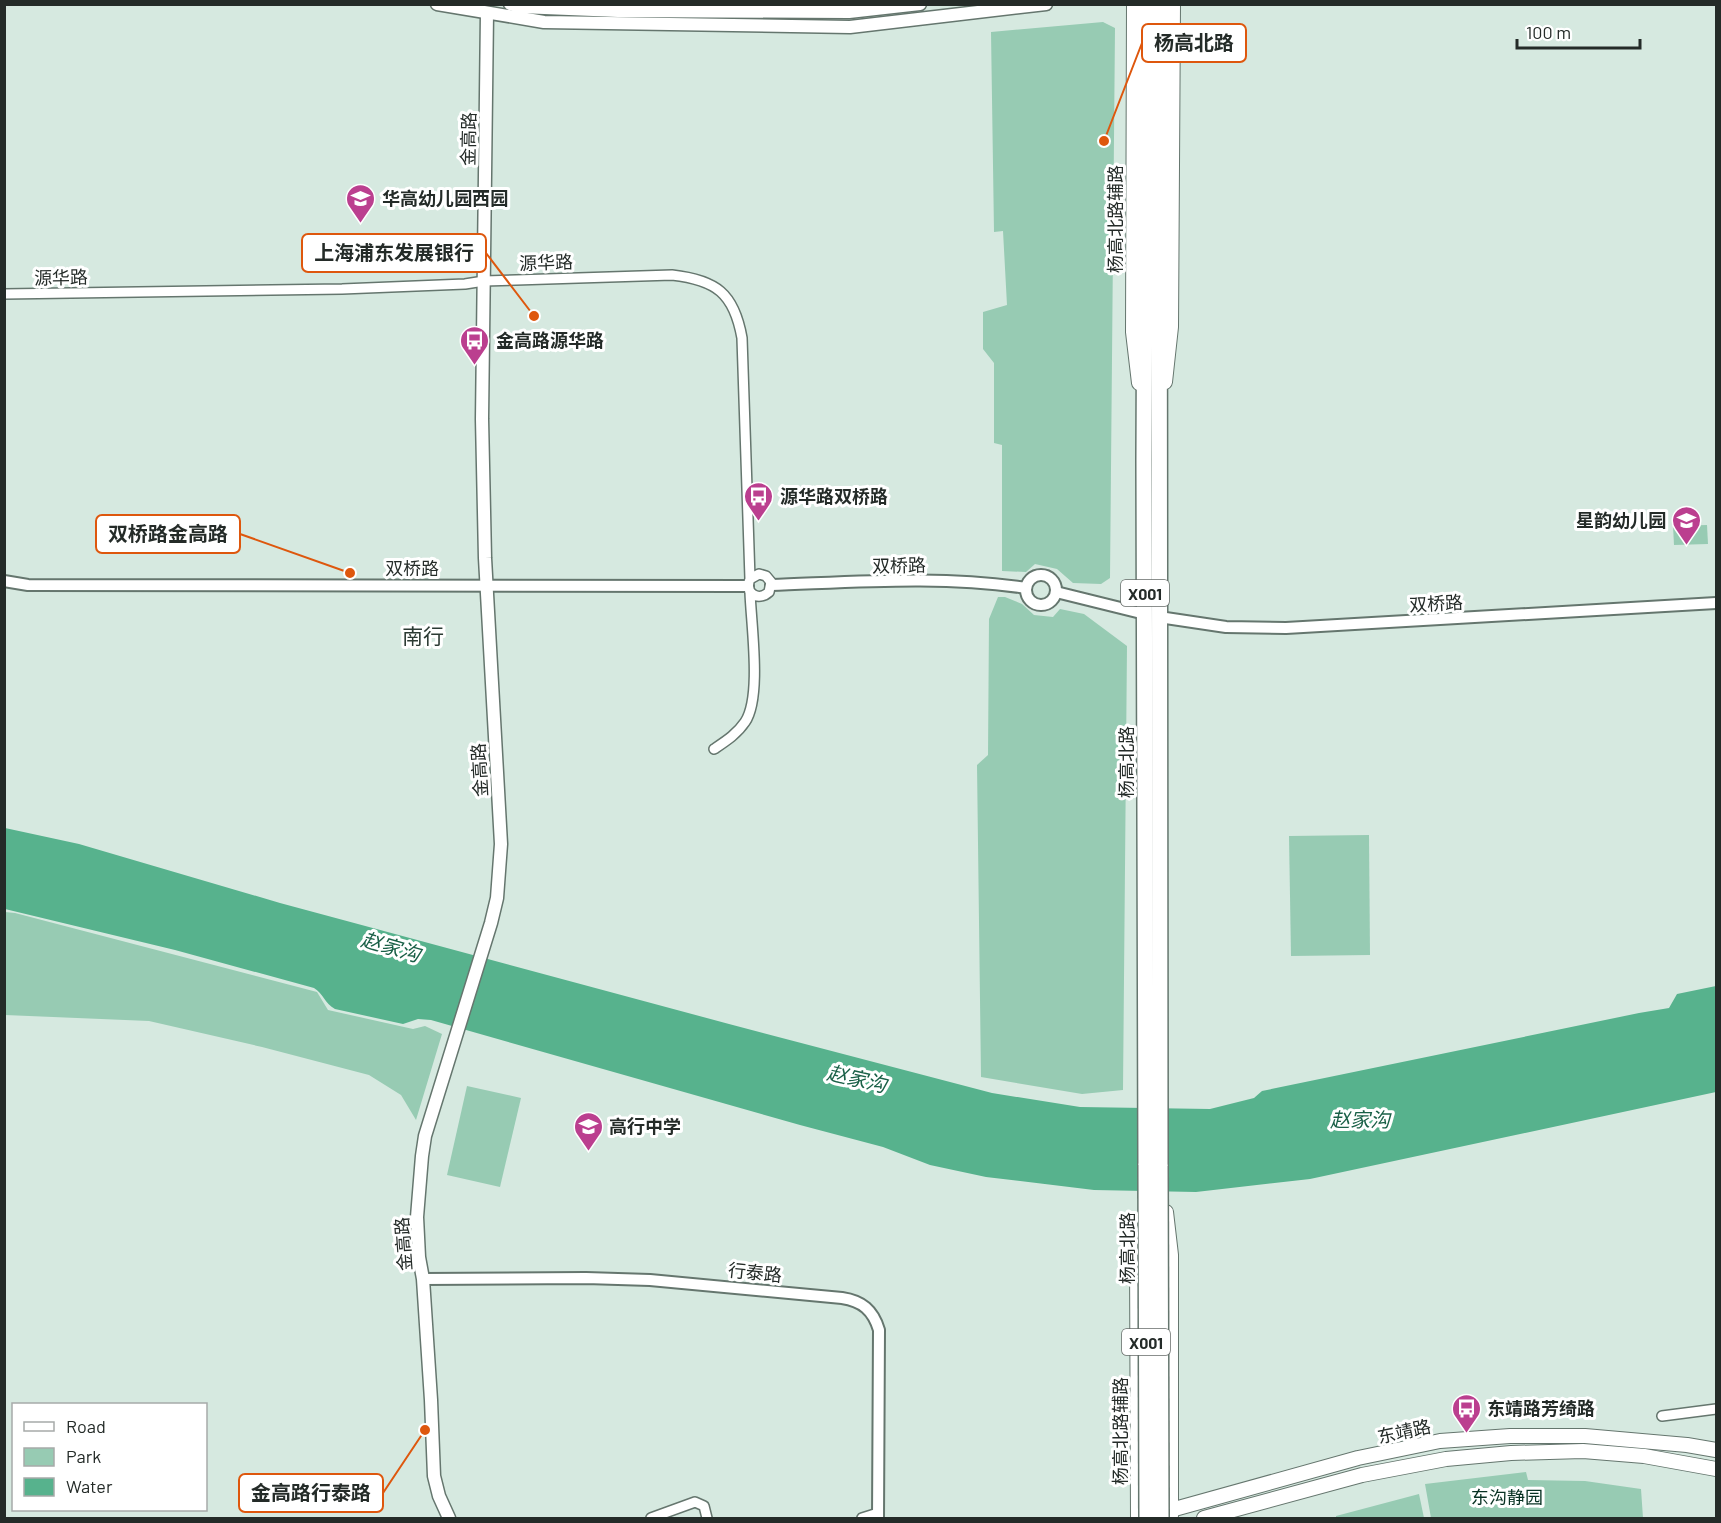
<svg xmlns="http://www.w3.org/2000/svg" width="1721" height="1523" viewBox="0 0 1721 1523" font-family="Barlow,'Noto Sans SC',sans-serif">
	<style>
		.green { fill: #97cbb3 }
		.water { fill: #57b28d }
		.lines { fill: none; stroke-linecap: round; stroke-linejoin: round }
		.minor-casing { stroke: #65766e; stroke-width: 12 }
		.tertiary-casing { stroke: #65766e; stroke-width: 14 }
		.secondary-casing { stroke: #65766e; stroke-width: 15 }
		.primary-casing { stroke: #65766e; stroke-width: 16 }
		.trunk-casing { stroke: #65766e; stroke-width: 18 }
		.minor { stroke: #fff; stroke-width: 9 }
		.tertiary { stroke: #fff; stroke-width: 10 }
		.secondary { stroke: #fff; stroke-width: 12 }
		.primary { stroke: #fff; stroke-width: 14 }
		.trunk { stroke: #fff; stroke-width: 15 }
		.trunk-bridge-casing { stroke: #65766e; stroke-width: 18; stroke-linecap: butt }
		.trunk-bridge { stroke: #fff; stroke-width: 15 }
		.labels { text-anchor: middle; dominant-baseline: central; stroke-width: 6; stroke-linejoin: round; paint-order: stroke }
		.shield { fill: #fff; stroke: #666b68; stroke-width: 1.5 }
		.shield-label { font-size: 16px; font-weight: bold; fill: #242b28 }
		.street-label { font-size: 18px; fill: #242b28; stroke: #fff }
		.poi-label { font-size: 18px; font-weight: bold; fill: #242b28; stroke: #fff; text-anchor: start }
		.park-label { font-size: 18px; fill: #083223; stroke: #fff }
		.water-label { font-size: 20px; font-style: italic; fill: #1a6047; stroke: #fff }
		.quarter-label { font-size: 21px; fill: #2b3a33; stroke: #fff }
		.leader { fill: none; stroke: #de570d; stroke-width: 2 }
		.callout-dot { fill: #de570d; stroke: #fff; stroke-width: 2 }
		.callout { fill: #fff; stroke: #de570d; stroke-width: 2 }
		.callout-label { font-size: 20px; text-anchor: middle; font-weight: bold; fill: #242b28 }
	</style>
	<rect width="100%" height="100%" fill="#d6e9e0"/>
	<!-- green -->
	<g class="green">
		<path d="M 1103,22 L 1115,28 L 1110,578 L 1101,584 L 1073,583 L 1057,569 L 1035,564 L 1026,572 L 1002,571 L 1002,445 L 994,443 L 994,363 L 983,349 L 983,312 L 1007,305 L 1003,231 L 994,232 L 991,32 Z"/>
		<path d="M 1707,525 L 1708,544 L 1674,545 L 1673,526 Z"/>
		<path d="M 998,597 L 1005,597 L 1022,604 L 1034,615 L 1053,617 L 1060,609 L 1084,614 L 1127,646 L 1123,1090 L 1082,1094 L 981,1077 L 977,765 L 988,755 L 989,619 Z"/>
		<path d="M 1369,835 L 1370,955 L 1291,956 L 1289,836 Z"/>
		<path d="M 5,912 L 15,913 L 317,992 L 328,1010 L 413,1029 L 425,1026 L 442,1034 L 416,1120 L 401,1095 L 369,1075 L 262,1047 L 149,1021 L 5,1015 Z"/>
		<path d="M 467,1086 L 521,1098 L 500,1187 L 447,1175 Z"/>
		<path d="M 1526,1472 L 1528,1480 L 1585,1481 L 1641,1489 L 1643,1518 L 1431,1518 L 1425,1484 Z"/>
		<path d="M 1419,1494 L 1424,1518 L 1336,1518 L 1336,1516 Z"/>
	</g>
	<!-- water -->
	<path class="water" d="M 5,828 L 79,844 L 280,903 L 729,1024 L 992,1093 L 1080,1107 L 1210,1109 L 1254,1098 L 1262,1091 L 1639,1013 L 1669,1008 L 1677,994 L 1716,986 L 1716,1092 L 1310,1179 L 1196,1192 L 1094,1190 L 986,1177 L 930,1165 L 883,1147 L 800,1125 L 431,1020 L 418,1019 L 403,1024 L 335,1009 C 325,1004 323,993 314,988 L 175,950 L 5,909 Z"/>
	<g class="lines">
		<defs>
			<g id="minor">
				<path d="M 4,294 L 342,289 L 465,284 L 484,281 L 672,275 C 716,280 734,293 742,338 L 750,579 C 744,593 758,602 769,592 L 771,582 L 766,576 L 759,574 L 750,579"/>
				<path d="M 714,749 C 726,741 737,734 745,722 C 762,697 751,624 750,592"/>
				<path d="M 1662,1416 L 1716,1409"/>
				<path d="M 651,1518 L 695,1502 L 704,1506 L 707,1518"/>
				<path d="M 862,1518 L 878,1513"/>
			</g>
			<g id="tertiary">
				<circle cx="1041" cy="590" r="15"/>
				<path d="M 4,581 L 28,585 L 748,586"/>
				<path d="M 771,585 C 856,582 942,575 1026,588"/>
				<path d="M 1056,592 L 1145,614"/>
				<path d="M 1159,617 L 1226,627 L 1286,628 L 1716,603"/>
				<path d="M 423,1279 L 586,1278 L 650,1280 L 842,1298 C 862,1301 873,1310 879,1330 L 878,1518"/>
			</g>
			<g id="secondary">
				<path d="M 437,4 L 544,22 L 850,27 L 1046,4"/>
				<path d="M 510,4 L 520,7 L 618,11 L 849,12 L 920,4"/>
				<path d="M 449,1518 L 439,1496 L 434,1476 L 431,1400 L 423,1279 L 419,1257 L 417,1217 L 422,1156 L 425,1136 L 491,923 L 497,898 L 501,844 L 485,558 L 482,419 L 487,13"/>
			</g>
			<g id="primary">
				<path d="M 1134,4 L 1133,332 L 1139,383"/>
				<path d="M 1165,382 L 1171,327 L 1173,4"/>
				<path d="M 1166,1212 L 1171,1255 L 1171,1516"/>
				<path d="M 1153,1515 L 1358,1458 L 1440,1441 L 1510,1436 L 1585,1436 L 1687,1445 L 1716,1450"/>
				<path d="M 1138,1518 L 1137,1254 L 1140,1221"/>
				<path d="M 1204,1518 L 1362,1475 L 1446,1459 L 1511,1453 L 1583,1451 L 1644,1456 L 1716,1469"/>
			</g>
			<g id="trunk">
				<path d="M 1159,4 L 1160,1166"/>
				<path d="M 1146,1165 L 1144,460 L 1146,4"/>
			</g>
		</defs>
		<!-- minor casing -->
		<use href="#minor" class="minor-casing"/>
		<!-- tertiary casing -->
		<use href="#tertiary" class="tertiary-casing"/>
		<!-- secondary casing -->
		<use href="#secondary" class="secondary-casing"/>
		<!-- primary casing -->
		<use href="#primary" class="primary-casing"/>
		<!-- trunk casing -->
		<use href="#trunk" class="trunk-casing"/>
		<!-- minor -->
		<use href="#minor" class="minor"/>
		<!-- tertiary -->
		<use href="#tertiary" class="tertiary"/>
		<!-- secondary -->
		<use href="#secondary" class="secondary"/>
		<!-- primary -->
		<use href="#primary" class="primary"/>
		<!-- trunk -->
		<use href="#trunk" class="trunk"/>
		<defs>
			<g id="trunk-bridge">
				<path d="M 1146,1165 L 1147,1518"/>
				<path d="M 1160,1166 L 1161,1518"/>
			</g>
		</defs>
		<!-- trunk-bridge casing -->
		<use href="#trunk-bridge" class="trunk-bridge-casing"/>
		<!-- trunk-bridge -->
		<use href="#trunk-bridge" class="trunk-bridge"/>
	</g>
	<!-- icons -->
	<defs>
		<symbol id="school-pin" viewBox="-11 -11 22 30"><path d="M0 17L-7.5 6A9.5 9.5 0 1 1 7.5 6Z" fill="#bb3f8f" stroke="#fff"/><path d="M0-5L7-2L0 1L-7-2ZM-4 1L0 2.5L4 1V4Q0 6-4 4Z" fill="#fff"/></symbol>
		<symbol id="bus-pin" viewBox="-11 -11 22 30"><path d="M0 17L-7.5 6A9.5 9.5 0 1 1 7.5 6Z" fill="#bb3f8f" stroke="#fff"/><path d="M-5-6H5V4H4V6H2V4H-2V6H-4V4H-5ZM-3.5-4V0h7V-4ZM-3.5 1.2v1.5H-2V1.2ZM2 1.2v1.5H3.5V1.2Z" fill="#fff"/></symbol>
	</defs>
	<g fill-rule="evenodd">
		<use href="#school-pin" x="344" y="182" width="33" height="45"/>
		<use href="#bus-pin" x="458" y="324" width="33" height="45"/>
		<use href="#bus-pin" x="742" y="480" width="33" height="45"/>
		<use href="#school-pin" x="1670" y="504" width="33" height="45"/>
		<use href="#school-pin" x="572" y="1110" width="33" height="45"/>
		<use href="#bus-pin" x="1450" y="1392" width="33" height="45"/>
	</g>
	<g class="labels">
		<!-- shield labels -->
		<g class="shield">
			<rect x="1121" y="580" width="48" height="26" rx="4.5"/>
			<rect x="1122" y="1329" width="48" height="26" rx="4.5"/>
		</g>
		<g class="shield-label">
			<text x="1145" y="593">X001</text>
			<text x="1146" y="1342">X001</text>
		</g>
		<!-- street labels -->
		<g class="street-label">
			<text transform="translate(468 139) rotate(-89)">金高路</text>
			<text transform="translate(1115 219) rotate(-90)">杨高北路辅路</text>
			<text transform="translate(546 262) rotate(-2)">源华路</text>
			<text transform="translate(61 277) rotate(-1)">源华路</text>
			<text transform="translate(899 565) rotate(-1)">双桥路</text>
			<text x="412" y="568">双桥路</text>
			<text transform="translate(1436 603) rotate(-3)">双桥路</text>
			<text transform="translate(1126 762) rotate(-90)">杨高北路</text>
			<text transform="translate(479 770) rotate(-93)">金高路</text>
			<text transform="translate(403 1244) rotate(-94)">金高路</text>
			<text transform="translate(1127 1248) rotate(-90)">杨高北路</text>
			<text transform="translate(755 1272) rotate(6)">行泰路</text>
			<text transform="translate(1120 1431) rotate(-90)">杨高北路辅路</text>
			<text transform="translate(1404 1431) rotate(-12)">东靖路</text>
		</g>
		<!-- poi labels -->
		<g class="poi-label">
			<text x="382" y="198">华高幼儿园西园</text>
			<text x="496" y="340">金高路源华路</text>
			<text x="780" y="496">源华路双桥路</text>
			<text x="1666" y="520" text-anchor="end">星韵幼儿园</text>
			<text x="609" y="1126">高行中学</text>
			<text x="1487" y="1408">东靖路芳绮路</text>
		</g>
		<!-- park labels -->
		<g class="park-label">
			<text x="1507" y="1497">东沟静园</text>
		</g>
		<!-- water labels -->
		<g class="water-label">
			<text transform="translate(391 946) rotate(16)">赵家沟</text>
			<text transform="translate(857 1078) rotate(13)">赵家沟</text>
			<text x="1360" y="1119">赵家沟</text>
		</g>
		<!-- quarter labels -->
		<g class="quarter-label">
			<text x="423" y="635">南行</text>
		</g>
	</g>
	<!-- callouts -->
	<path class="leader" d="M1104 141L1142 43M534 316L486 253M350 573L240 534M425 1430L383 1493"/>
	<g class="callout-dot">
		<circle cx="1104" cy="141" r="6"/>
		<circle cx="534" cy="316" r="6"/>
		<circle cx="350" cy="573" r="6"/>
		<circle cx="425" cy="1430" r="6"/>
	</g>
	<g class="callout">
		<rect x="1142" y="24" width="104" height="38" rx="6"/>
		<rect x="302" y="234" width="184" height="38" rx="6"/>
		<rect x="96" y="515" width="144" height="38" rx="6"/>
		<rect x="239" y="1474" width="144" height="38" rx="6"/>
	</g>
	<g class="callout-label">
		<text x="1194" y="50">杨高北路</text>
		<text x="394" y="260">上海浦东发展银行</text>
		<text x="168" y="541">双桥路金高路</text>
		<text x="311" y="1500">金高路行泰路</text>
	</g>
	<!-- border -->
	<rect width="1721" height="1523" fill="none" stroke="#242b28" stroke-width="12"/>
	<!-- legend -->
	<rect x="12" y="1403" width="195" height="108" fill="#ffffff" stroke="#a7aaa9" stroke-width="1.5"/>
	<rect x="24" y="1422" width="30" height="9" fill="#ffffff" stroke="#a7aaa9" stroke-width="1.5"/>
	<text x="66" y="1433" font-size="18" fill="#242b28">Road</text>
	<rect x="24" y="1448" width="30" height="18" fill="#97cbb3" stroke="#a7aaa9" stroke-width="1.5"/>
	<text x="66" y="1463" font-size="18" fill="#242b28">Park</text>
	<rect x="24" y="1478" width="30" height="18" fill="#57b28d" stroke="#a7aaa9" stroke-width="1.5"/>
	<text x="66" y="1493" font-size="18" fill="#242b28">Water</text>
	<!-- scale -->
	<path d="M1517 39v9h123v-9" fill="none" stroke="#242b28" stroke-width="3"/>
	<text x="1526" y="39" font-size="18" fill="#242b28" stroke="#ffffff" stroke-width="4.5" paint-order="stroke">100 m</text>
</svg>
